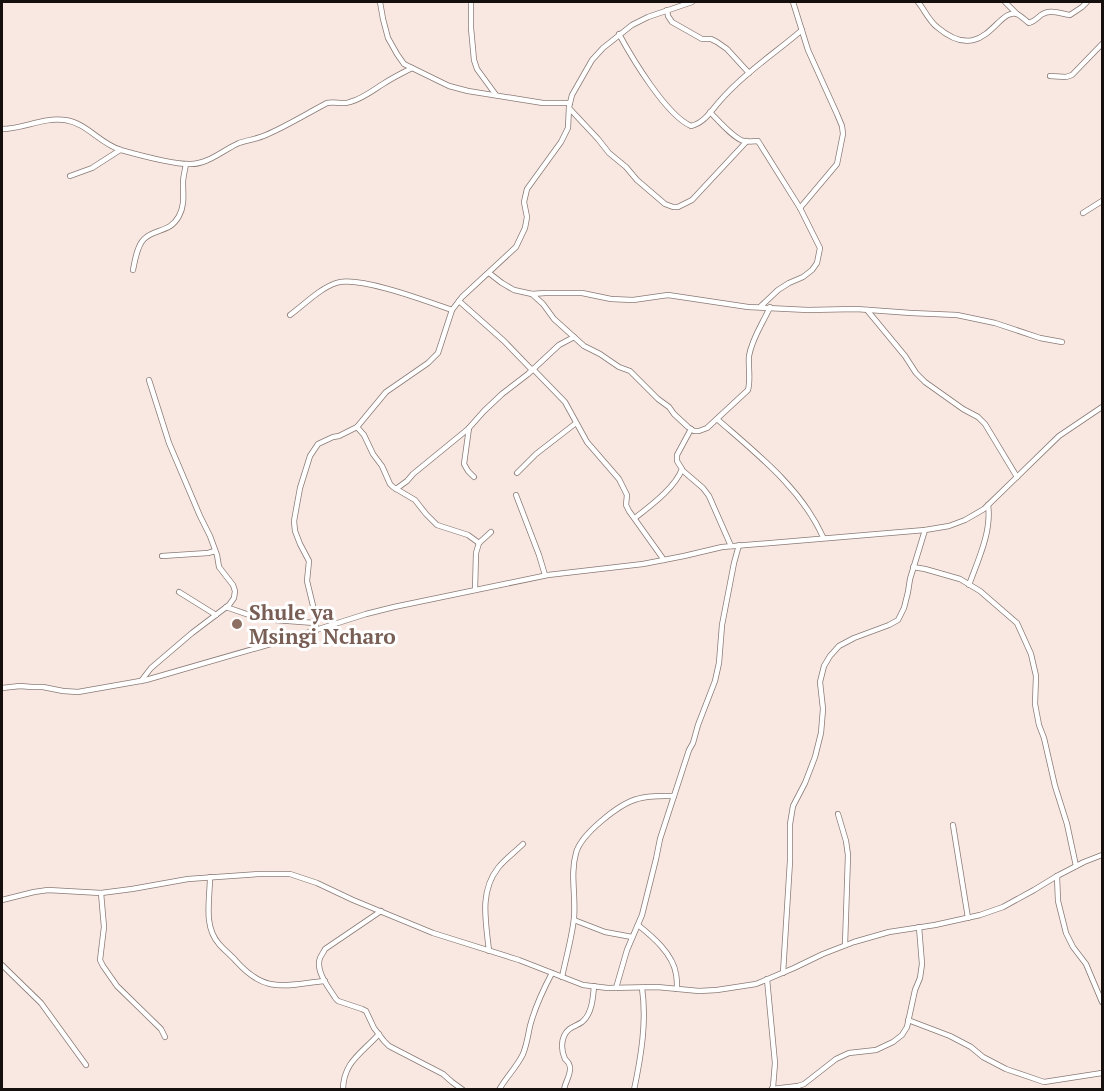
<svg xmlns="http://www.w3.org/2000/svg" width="1104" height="1091" viewBox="0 0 1104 1091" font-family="'PT Serif',serif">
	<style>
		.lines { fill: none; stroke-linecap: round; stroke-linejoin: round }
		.street-casing { stroke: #897a75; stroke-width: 6 }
		.street { stroke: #fff; stroke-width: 4.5 }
		.education-dot { fill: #8d6e63; stroke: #fff; stroke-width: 2 }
		.labels { text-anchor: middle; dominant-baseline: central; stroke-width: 6; stroke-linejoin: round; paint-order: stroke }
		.education-label { font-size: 21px; font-weight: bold; fill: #785e54; stroke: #fff; text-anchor: start }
	</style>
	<rect width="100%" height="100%" fill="#f9e8e2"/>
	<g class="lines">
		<defs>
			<g id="street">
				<path d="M 380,2 L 383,19 L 388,38 L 397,54 L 404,64 L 449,86 L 468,91 L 543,103 L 570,103"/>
				<path d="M 471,2 L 471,28 L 474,60 L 477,69 L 496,95"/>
				<path d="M 793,2 L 808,50 L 837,114 L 842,126 L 843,134 L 837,164 L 800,208"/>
				<path d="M 918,2 C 924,9 929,21 937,27 C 984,67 997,7 1017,14 C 1021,16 1025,20 1029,23 C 1035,21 1036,19 1041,15 C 1050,8 1061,14 1070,15 L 1082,7 L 1087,2"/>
				<path d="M 1005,2 L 1017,14"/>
				<path d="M 667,10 L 668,16 L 672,22 L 702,39 L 711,39 L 717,42 L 727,49 L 749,73"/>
				<path d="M 619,34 C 632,58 666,115 691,126 C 704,123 711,111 719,102 C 743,74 774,54 802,30"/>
				<path d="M 1050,76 L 1066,77 L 1072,75 L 1102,44"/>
				<path d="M 569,108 L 598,139 L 609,153 L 626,167 L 637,180 L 665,204 L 673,207 L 678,207 L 692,200 L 747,141"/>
				<path d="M 710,112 C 717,119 734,139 744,141 C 748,142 754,141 758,141 L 800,208 L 820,248 L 817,263 L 812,270 L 803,277 L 789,283 L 778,290 L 760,307"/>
				<path d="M 2,129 C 23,129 43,117 65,120 C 87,123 100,144 121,150 C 139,155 171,164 189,164 C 207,165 223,150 239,143 C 248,140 257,139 266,135 C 287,126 306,114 327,103 C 335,101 342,105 350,102 C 362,99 372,91 383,84 C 392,78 402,73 412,68"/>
				<path d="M 70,176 L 92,168 L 120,150"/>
				<path d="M 1083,213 L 1102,201"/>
				<path d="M 133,270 C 135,260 137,246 144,239 C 155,228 170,233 179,216 C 185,205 183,194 183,183 C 183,177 185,170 186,164"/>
				<path d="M 489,273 L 502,283 L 514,290 L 532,294 L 545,293 L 582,293 L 611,299 L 633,300 L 668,295 L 748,307 L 808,310 L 856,309 L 911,313 L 957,315 L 995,323 L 1040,338 L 1062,342"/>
				<path d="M 532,294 L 543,304 L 554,319 L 584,346 L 600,354 L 619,367 L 630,371 L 658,399 L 669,407 L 674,414 L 688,427 L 694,431 L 699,431 L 707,428 L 748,390 C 751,379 748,367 749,356 C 752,338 763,323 770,307"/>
				<path d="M 459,301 L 504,341 L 532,370"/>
				<path d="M 867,310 L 905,356 L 916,373 L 925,382 L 963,409 L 978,417 L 985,424 L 1017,477"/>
				<path d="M 290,315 C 305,304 319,289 336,283 C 358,275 429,302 452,310"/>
				<path d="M 533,369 L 565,402 L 587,442 L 619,479 L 627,495 L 626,505 L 629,511 L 664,560"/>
				<path d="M 717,419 C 757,454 801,488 823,537"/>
				<path d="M 357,427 L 364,435 L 373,454 L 382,466 L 390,484 L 393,487 L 415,500 L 426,514 L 437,525 L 468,535 L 479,543"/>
				<path d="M 469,428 L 464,464 L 468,471 L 474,477"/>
				<path d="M 682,470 L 703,488 L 709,496 L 731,546"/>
				<path d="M 517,473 L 536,454 L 576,423"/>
				<path d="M 396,489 L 407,481 L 413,474 L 468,429 L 484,411 L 502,394 L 528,374 L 559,345 L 574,337"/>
				<path d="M 516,495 L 539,555 L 545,575"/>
				<path d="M 635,518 C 650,506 675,488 682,469 L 677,461 L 677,455 L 691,429"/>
				<path d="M 162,556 L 208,553 L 215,551"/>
				<path d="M 913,567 L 925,569 L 960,579 L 980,591 L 1017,623 L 1031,654 L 1036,676 L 1035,704 L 1039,725 L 1044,738 L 1055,786 L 1067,824 L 1076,866"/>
				<path d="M 969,585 C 978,560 992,531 988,505"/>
				<path d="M 475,590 L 476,553 L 479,543 L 491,532"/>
				<path d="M 179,592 L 216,615"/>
				<path d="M 226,607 L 261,619 L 315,623"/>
				<path d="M 316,631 L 315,614 L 307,581 L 309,561 L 300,544 L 295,531 L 294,521 L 300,488 L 310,456 L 318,444 L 333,437 L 339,436 L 357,427 L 386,392 L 428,363 L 438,353 L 452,310 L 462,297 L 516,247 L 525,228 L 527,217 L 524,202 L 527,189 L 561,142 L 568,128 L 569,107 L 572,95 L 592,60 L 603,48 L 632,25 L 648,17 L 692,2"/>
				<path d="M 141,681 L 151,668 L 192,633 L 229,605 L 234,598 L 235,591 L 233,585 L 219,567 L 217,555 L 210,536 L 200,516 L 169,443 L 149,380"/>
				<path d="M 2,688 L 20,686 L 32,687 L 43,687 L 63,691 L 78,692 L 146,680 L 281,641 L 366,614 L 394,607 L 548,575 L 643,564 L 684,556 L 722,547 L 925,530 L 949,526 L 965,520 L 984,509 L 1059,436 L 1102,407"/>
				<path d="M 838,814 L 846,841 L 848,855 L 845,945"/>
				<path d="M 953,825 L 968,918"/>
				<path d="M 1057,876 L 1058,901 L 1066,933 L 1073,947 L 1086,964 L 1102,1002"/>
				<path d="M 210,877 C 210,899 203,926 219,944 C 224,950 231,955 236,961 C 245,971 256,981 270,984 C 287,988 308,982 325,981"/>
				<path d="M 101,893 L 104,927 L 100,960 L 103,966 L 117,986 L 161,1029 L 165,1037"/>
				<path d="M 2,900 L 34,892 L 48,890 L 101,893 L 132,889 L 188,879 L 258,874 L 290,874 L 317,883 L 353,900 L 433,933 L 519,960 L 583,985 L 608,988 L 657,987 L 699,991 L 717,990 L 756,984 L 794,968 L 823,954 L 854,942 L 889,932 L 935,925 L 980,915 L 1003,907 L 1034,890 L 1057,876 L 1084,862 L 1102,855"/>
				<path d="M 381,911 L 325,949 C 325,950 320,957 320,958 C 315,971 329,988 336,999 L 338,1001 L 362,1009 L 366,1011 L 374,1028 L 384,1041 L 389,1046 L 443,1074 L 452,1082 L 463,1090"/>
				<path d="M 574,920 L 605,932 L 632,937"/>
				<path d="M 638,925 C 653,937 673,954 676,974 C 677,979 677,984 677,989"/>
				<path d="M 489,951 C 486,922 479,892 498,868 C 505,859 515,852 523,844"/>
				<path d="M 2,965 L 41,1003 L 86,1065"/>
				<path d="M 783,973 L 790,861 L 790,824 L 793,806 L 805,783 L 815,757 L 821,733 L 823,709 L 820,682 L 824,666 L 830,656 L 839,646 L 854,638 L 889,625 L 898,620 L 904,608 L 908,592 L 910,579 L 925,530"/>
				<path d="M 562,977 C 566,958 572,937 574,918 C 576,896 570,874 576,853 C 581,834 619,804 637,799 C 649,795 662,796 674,796"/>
				<path d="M 767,979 L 775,1063 L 773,1087 L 771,1090"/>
				<path d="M 616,988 L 627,950 L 642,915 L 656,859 L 660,839 L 689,750 L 693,743 L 698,725 L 715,681 L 719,663 L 722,625 L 734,563 L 739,545"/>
				<path d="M 908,1020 L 950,1036 L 971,1047 L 983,1057 L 1006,1069 L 1044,1082 L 1102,1073"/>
				<path d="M 772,1089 L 798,1086 L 804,1084 L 836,1059 L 849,1053 L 876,1050 L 893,1042 L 902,1035 L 907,1027 L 915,990 L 920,978 L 922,964 L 919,927"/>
				<path d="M 343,1090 C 343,1062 362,1053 379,1034"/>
				<path d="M 499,1090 C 506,1077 517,1067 523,1054 C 527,1044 528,1035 530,1026 C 535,1007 543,990 552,973"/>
				<path d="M 564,1090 C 565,1082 571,1075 570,1067 C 569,1062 568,1062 565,1059 C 562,1052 561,1043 564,1036 C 568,1027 575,1027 582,1022 C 592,1014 593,998 594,986"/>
				<path d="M 634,1090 C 641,1057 647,1021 642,988"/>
			</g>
		</defs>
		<!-- street casing -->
		<use href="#street" class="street-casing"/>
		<!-- street -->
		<use href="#street" class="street"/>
	</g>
	<!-- markers -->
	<circle class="education-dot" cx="237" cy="624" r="6"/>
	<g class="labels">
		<!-- education labels -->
		<g class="education-label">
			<text x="249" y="612">Shule ya<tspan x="249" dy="24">Msingi Ncharo</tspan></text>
		</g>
	</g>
	<!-- border -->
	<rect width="1104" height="1091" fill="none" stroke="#15100e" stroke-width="6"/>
</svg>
